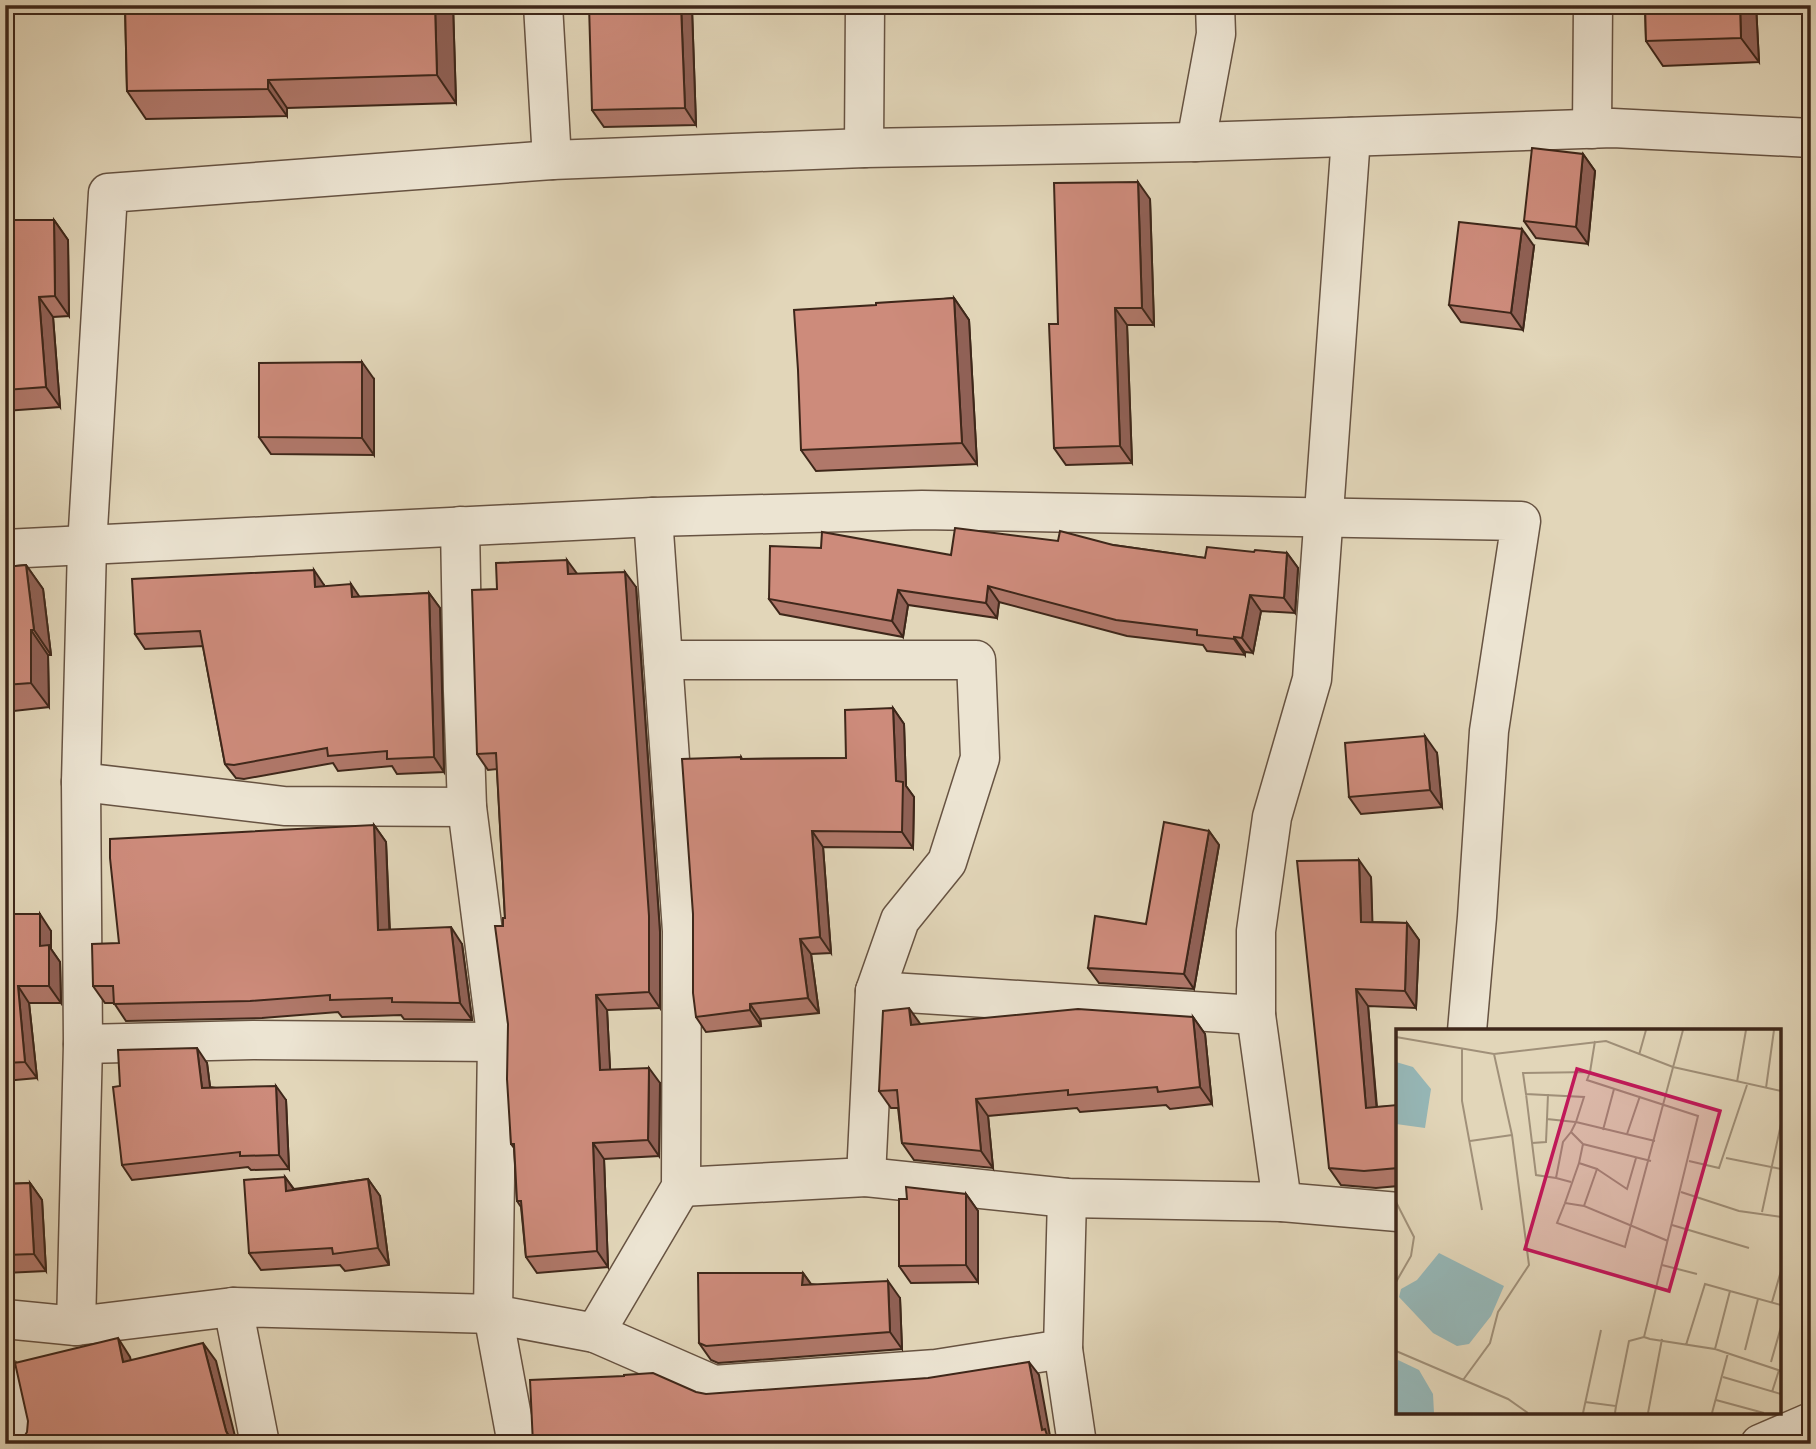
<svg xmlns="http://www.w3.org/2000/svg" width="1816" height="1449" viewBox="0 0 1816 1449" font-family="'IM FELL French Canon',serif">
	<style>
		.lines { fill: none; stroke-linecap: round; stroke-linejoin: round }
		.street-casing { stroke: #675342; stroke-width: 41 }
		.street { stroke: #ece4d2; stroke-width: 38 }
		.wall { fill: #b0786a; stroke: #3e271a; stroke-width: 2 }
		.shaded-wall { fill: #906156; stroke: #3e271a; stroke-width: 2 }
		.building { fill: #cd8b7b; stroke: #3e271a; stroke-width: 2 }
		.inset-road { fill: none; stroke: #a09079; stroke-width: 2 }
		.view { fill: #c2185b; fill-opacity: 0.15; stroke: #c2185b; stroke-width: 3.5 }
		.inset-edge { fill: none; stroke: #3e271a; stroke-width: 3.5 }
	</style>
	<rect width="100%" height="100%" fill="#e2d6b9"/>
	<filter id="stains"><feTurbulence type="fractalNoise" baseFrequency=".00286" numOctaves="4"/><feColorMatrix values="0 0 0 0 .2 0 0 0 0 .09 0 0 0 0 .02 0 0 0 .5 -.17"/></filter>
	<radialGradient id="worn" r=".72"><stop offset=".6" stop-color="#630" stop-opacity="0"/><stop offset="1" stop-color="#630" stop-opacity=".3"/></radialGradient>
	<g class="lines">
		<defs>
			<g id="street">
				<path d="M 543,5 L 552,160"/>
				<path d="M 1592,129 L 1593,5"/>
				<path d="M 1196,142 L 1216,34 L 1215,5"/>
				<path d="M 864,148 L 865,5"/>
				<path d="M 5,549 L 653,517 L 922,510 L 1521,521 L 1489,731 L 1477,917 L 1467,1031"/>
				<path d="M 663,660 L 976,660 L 980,758 L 947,862 L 900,920 L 875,991"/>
				<path d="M 81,782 L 284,806 L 467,807"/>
				<path d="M 83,1044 L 253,1040 L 497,1042"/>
				<path d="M 866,1177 L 1067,1198 L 1282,1202 L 1256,1015"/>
				<path d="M 681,1187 L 866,1177 L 875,991 L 1256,1015 L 1256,931 L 1272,817 L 1312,679 L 1351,137"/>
				<path d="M 1282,1202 L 1398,1212"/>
				<path d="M 5,1319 L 76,1326 L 83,1044 L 81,782 L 87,546 L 108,193 L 552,160 L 864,148 L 1196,142 L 1613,128 L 1811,138"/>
				<path d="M 76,1326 L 233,1307"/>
				<path d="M 595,1333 L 714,1385 L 936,1369 L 1063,1349 L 1067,1198"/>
				<path d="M 1063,1349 L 1077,1444"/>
				<path d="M 5,1378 L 19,1444"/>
				<path d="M 260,1444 L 233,1307 L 493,1314 L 497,1042 L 467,807 L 463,691 L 460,526"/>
				<path d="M 517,1444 L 493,1314 L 595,1333 L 681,1187 L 682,931 L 653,517"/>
				<path d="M 1760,1444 L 1811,1422"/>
			</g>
		</defs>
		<!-- street casing -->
		<use href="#street" class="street-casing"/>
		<!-- street -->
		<use href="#street" class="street"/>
	</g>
	<!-- wall -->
	<g class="wall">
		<path d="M 125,5 L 453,5 L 456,103 L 287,108 L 287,116 L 146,119 L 127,91 Z"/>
		<path d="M 1645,5 L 1756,5 L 1759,62 L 1663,66 L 1646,41 Z"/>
		<path d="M 692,9 L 696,125 L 604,127 L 592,110 Z"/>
		<path d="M 1583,154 L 1595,171 L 1588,244 L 1536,238 L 1524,221 Z"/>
		<path d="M 1150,199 L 1154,325 L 1127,325 L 1132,463 L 1066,465 L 1054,448 Z"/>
		<path d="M 5,220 L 54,220 L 68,240 L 69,316 L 53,317 L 60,407 L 5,411 Z"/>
		<path d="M 1534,246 L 1523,330 L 1461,322 L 1449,305 Z"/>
		<path d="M 954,298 L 969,320 L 977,464 L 816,471 L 801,450 L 876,305 Z"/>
		<path d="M 374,379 L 374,455 L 271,454 L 259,437 Z"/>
		<path d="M 1058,541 L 1113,545 L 1205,558 L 1254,552 L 1287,553 L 1298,568 L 1295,613 L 1261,611 L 1253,653 L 1245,652 L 1245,655 L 1207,651 L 1203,645 L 1127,636 L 999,602 L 997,618 L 908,605 L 903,637 L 780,614 L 769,599 L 951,555 Z"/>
		<path d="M 26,565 L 43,589 L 51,655 L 48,655 L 49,707 L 5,712 L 5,567 Z"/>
		<path d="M 577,574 L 636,587 L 660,932 L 660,1008 L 607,1010 L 610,1070 L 660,1083 L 659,1156 L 604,1159 L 608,1267 L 537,1273 L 526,1257 L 521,1207 L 517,1201 L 514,1148 L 511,1144 L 508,1024 L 503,926 L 505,918 L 497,769 L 488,770 L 477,754 L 497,589 Z"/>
		<path d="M 324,585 L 324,587 L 359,597 L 429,593 L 440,608 L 444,772 L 397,774 L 392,766 L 338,771 L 333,763 L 244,779 L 236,778 L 225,764 L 203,646 L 145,649 L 135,634 Z"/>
		<path d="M 893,708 L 904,724 L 906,786 L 914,797 L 913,848 L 823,847 L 831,953 L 811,954 L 819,1013 L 760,1019 L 761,1026 L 706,1032 L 696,1017 L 741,757 L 742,759 L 846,758 Z"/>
		<path d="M 1437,753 L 1442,807 L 1361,814 L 1349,797 Z"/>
		<path d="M 374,825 L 386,842 L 390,930 L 462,944 L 472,1020 L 404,1019 L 401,1015 L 342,1017 L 338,1012 L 262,1018 L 126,1021 L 114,1003 L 105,1003 L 93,986 L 119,943 Z"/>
		<path d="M 1209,831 L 1219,845 L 1194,989 L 1099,983 L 1088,968 L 1146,924 Z"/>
		<path d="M 1371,877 L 1372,922 L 1407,923 L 1419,940 L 1416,1008 L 1368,1006 L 1377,1107 L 1398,1106 L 1398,1186 L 1376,1188 L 1341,1185 L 1329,1168 Z"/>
		<path d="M 5,914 L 51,931 L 51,949 L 60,962 L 61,1003 L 29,1003 L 37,1078 L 5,1081 Z"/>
		<path d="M 1193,1017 L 1205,1034 L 1212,1104 L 1170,1109 L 1166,1105 L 1080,1112 L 1077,1108 L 988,1116 L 993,1168 L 914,1160 L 902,1143 L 898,1108 L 891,1108 L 879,1091 L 920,1024 Z"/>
		<path d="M 207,1063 L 210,1087 L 286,1100 L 289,1169 L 251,1170 L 248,1167 L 132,1180 L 122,1165 L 120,1086 Z"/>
		<path d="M 285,1177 L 294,1189 L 368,1179 L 380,1196 L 389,1265 L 345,1271 L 340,1265 L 261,1270 L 249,1253 Z"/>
		<path d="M 30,1183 L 42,1200 L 46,1271 L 5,1273 L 5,1184 Z"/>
		<path d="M 966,1194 L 978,1211 L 978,1282 L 911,1283 L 899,1266 L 907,1199 Z"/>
		<path d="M 803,1273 L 811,1284 L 900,1298 L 902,1349 L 718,1363 L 711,1360 L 699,1343 Z"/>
	</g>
	<!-- shaded-wall -->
	<g class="shaded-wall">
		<path d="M 435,5 L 453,5 L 456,103 L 437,75 Z"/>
		<path d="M 681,5 L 690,5 L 692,9 L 696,125 L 685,108 Z"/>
		<path d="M 1740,5 L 1756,5 L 1759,62 L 1741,38 Z"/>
		<path d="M 268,80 L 287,108 L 287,116 L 268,89 Z"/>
		<path d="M 1583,154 L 1595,171 L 1588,244 L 1576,227 Z"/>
		<path d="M 1138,182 L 1150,199 L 1154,325 L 1142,308 Z"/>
		<path d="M 54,220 L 68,240 L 69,316 L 55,296 Z"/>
		<path d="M 1522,229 L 1534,246 L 1523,330 L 1511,313 Z"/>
		<path d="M 39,297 L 53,317 L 60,407 L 46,387 Z"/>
		<path d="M 954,298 L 969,320 L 977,464 L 962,443 Z"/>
		<path d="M 1115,308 L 1127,325 L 1132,463 L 1120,446 Z"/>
		<path d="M 362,362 L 374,379 L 374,455 L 362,438 Z"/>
		<path d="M 1287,553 L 1298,568 L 1295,613 L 1284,598 Z"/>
		<path d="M 567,560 L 578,575 L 568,574 Z"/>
		<path d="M 26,565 L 43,589 L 51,655 L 34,630 Z"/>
		<path d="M 314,570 L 324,585 L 325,602 L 315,587 Z"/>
		<path d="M 625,572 L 636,587 L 660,932 L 660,1008 L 649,992 Z"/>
		<path d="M 351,584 L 361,599 L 352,597 Z"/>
		<path d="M 988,586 L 999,602 L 997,618 L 986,603 Z"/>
		<path d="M 898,590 L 908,605 L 903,637 L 892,621 Z"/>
		<path d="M 429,593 L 440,608 L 444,772 L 434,757 Z"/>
		<path d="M 1250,595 L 1261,611 L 1253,653 L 1242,638 Z"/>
		<path d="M 31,630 L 48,655 L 49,707 L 31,683 Z"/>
		<path d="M 1234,637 L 1245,652 L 1245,655 L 1234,639 Z"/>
		<path d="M 893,708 L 904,724 L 906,786 L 914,797 L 913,848 L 902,832 L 896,781 Z"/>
		<path d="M 1425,736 L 1437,753 L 1442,807 L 1430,790 Z"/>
		<path d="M 374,825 L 386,842 L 390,947 L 378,930 Z"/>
		<path d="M 812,831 L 823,847 L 831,953 L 820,937 Z"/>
		<path d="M 1209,831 L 1219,845 L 1194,989 L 1184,974 Z"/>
		<path d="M 1359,860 L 1371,877 L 1373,939 L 1361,922 Z"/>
		<path d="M 40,914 L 51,931 L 51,949 L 60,962 L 61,1003 L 49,986 L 40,946 Z"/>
		<path d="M 1407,923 L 1419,940 L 1416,1008 L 1405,991 Z"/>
		<path d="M 451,927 L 462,944 L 472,1020 L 460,1003 Z"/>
		<path d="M 800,939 L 811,954 L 819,1013 L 808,998 Z"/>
		<path d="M 18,986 L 29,1003 L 37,1078 L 25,1062 Z"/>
		<path d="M 1356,989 L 1368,1006 L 1378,1125 L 1366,1108 Z"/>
		<path d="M 596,995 L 607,1010 L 611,1086 L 600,1070 Z"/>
		<path d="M 750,1004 L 760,1019 L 761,1026 L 750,1010 Z"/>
		<path d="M 909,1008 L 921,1025 L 911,1025 Z"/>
		<path d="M 1193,1017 L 1205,1034 L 1212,1104 L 1200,1087 Z"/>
		<path d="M 197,1048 L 207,1063 L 212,1102 L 202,1088 Z"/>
		<path d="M 649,1068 L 660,1083 L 659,1156 L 648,1140 Z"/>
		<path d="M 276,1086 L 286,1100 L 289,1169 L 279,1155 Z"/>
		<path d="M 976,1099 L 988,1116 L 993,1168 L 981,1151 Z"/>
		<path d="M 593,1143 L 604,1159 L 608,1267 L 597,1251 Z"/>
		<path d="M 285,1177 L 297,1194 L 286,1191 Z"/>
		<path d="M 368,1179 L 380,1196 L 389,1265 L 378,1248 Z"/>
		<path d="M 30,1183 L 42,1200 L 46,1271 L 34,1254 Z"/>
		<path d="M 966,1194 L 978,1211 L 978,1282 L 966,1265 Z"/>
		<path d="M 803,1273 L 815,1290 L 802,1285 Z"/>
		<path d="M 888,1281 L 900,1298 L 902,1349 L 890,1332 Z"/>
		<path d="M 118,1338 L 130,1357 L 136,1380 L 123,1362 Z"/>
		<path d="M 203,1343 L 216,1361 L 237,1444 L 233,1444 L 226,1431 Z"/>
		<path d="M 1029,1362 L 1039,1375 L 1050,1436 L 1055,1444 L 1050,1444 L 1042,1430 Z"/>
	</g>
	<!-- building -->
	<g class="building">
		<path d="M 125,5 L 435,5 L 437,75 L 268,80 L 268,89 L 127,91 Z"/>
		<path d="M 589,5 L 681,5 L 685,108 L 592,110 Z"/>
		<path d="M 1645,5 L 1740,5 L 1741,38 L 1646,41 Z"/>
		<path d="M 1532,148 L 1583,154 L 1576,227 L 1524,221 Z"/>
		<path d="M 1138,182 L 1142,308 L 1115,308 L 1120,446 L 1054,448 L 1049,324 L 1058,324 L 1054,183 Z"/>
		<path d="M 5,220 L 54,220 L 55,296 L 39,297 L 46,387 L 5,390 Z"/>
		<path d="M 1459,222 L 1522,229 L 1511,313 L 1449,305 Z"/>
		<path d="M 954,298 L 962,443 L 801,450 L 798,370 L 794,310 L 876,305 L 876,303 Z"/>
		<path d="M 362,362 L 362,438 L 259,437 L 259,363 Z"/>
		<path d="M 955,528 L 1058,541 L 1060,531 L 1113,545 L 1205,558 L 1207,547 L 1254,552 L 1255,550 L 1287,553 L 1284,598 L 1250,595 L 1242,638 L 1234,637 L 1234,639 L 1197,635 L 1197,630 L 1116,620 L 988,586 L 986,603 L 898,590 L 892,621 L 769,599 L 770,546 L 821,548 L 822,532 L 951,555 Z"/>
		<path d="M 567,560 L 568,574 L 625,572 L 649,916 L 649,992 L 596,995 L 600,1070 L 649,1068 L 648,1140 L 593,1143 L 597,1251 L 526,1257 L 521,1201 L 517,1201 L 514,1144 L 511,1144 L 507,1079 L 508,1024 L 495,926 L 503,926 L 503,918 L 505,918 L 496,753 L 477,754 L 472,590 L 497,589 L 496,563 Z"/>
		<path d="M 26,565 L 34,630 L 31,630 L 31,683 L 5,685 L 5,567 Z"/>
		<path d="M 314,570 L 315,587 L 351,584 L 352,597 L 429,593 L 434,757 L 387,759 L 387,751 L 328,756 L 327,748 L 234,765 L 225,764 L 200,631 L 135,634 L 132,579 Z"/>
		<path d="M 893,708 L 896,781 L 903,782 L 902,832 L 812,831 L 820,937 L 800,939 L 808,998 L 750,1004 L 750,1010 L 696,1017 L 693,993 L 693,914 L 682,759 L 741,757 L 741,759 L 846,758 L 845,710 Z"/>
		<path d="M 1425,736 L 1430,790 L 1349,797 L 1345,743 Z"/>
		<path d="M 1164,822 L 1209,831 L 1184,974 L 1088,968 L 1095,916 L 1146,924 Z"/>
		<path d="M 374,825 L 378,930 L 451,927 L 460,1003 L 392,1002 L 392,998 L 330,1000 L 330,995 L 250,1001 L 114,1004 L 113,986 L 93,986 L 92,944 L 119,943 L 110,858 L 110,839 Z"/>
		<path d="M 1359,860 L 1361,922 L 1407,923 L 1405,991 L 1356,989 L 1366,1108 L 1397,1105 L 1398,1112 L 1398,1168 L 1364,1171 L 1329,1168 L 1297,861 Z"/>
		<path d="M 5,914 L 40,914 L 40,946 L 49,945 L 49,986 L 18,986 L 25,1062 L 5,1063 Z"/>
		<path d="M 909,1008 L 911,1025 L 1078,1009 L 1193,1017 L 1200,1087 L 1158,1092 L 1157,1087 L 1068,1095 L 1068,1090 L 976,1099 L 981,1151 L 902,1143 L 897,1090 L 879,1091 L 883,1011 Z"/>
		<path d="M 197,1048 L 202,1088 L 276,1086 L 279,1155 L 240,1156 L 240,1152 L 122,1165 L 113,1087 L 120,1086 L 118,1050 Z"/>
		<path d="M 285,1177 L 286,1191 L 368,1179 L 378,1248 L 333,1254 L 332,1248 L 249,1253 L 244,1180 Z"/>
		<path d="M 30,1183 L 34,1254 L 5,1255 L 5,1184 Z"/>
		<path d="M 906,1187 L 966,1194 L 966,1265 L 899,1266 L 899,1199 L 907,1199 Z"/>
		<path d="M 698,1273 L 803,1273 L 802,1285 L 888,1281 L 890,1332 L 706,1346 L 699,1343 Z"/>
		<path d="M 118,1338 L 123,1362 L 203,1343 L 226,1431 L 231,1440 L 236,1444 L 17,1444 L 21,1442 L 27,1432 L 28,1421 L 15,1363 Z"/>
		<path d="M 1029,1362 L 1042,1430 L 1045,1429 L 1050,1444 L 533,1444 L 530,1380 L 624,1376 L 624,1375 L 653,1373 L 696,1392 L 706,1394 L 928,1378 Z"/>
	</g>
	<!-- overview -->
	<g transform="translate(1396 1029)">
		<rect width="385" height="385" fill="#e2d6b9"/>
		<path d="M 0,33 L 17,38 L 35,60 L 29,99 L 0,95 ZM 43,224 L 108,257 L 95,287 L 73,315 L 61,317 L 37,304 L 3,268 L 5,260 L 21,251 ZM 2,331 L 23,341 L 37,365 L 38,384 L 0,384 Z" fill="#96b7b7"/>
		<path class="inset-road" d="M 0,8 L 98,25 L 210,12 L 277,38 L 385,62M 66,20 L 66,72 L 86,181M 243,26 L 250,1M 194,43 L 199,12M 341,53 L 350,1M 370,59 L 378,1M 130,65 L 140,146 L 160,149M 152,65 L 151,90 L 180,93 L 175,103 L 187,115 L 255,132M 207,101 L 218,60M 231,105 L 244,67M 74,112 L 116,106M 259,112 L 180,93 L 188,68 L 130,65 L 127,44 L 194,43 L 191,51 L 302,87 L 248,308 L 254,310 L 319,320 L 334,262 L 309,255 L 290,316M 136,114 L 150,113 L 151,90M 187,115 L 183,134 L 201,140 L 188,177 L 272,212M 330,129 L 385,140M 293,132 L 323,139 L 351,56M 183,134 L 169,174 L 188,177M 201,140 L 231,160 L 240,129M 175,153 L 160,149 L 167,113 L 175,103M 285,163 L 343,182 L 385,188M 0,173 L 18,208 L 15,227 L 0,253M 169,174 L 161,194 L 229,218 L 287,1M 366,183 L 385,95M 276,196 L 353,219M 266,236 L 301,245M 334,262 L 385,276M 376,273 L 385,242M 319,320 L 385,342M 349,321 L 362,270M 0,322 L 112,370 L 132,384M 375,333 L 385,298M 327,348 L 385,365M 67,351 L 94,314 L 102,283 L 133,236 L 116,106 L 98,25M 376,363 L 383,341M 320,371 L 368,384M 189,373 L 220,377 L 219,384M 220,377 L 233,312 L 248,308M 187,384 L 205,301M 252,384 L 266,310M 316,384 L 332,324"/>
		<path class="view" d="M 181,40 L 324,82 L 273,262 L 129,220 Z"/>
		<rect width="385" height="385" class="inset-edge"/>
	</g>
	<!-- margin -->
	<rect width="1816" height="1449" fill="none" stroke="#e2d6b9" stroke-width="28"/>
	<rect x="7" y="7" width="1802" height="1435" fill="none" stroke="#3e271a" stroke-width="3.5"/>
	<rect x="14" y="14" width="1788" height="1421" fill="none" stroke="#3e271a" stroke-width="2"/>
	<rect width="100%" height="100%" filter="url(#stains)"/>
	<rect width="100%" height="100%" fill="url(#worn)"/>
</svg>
